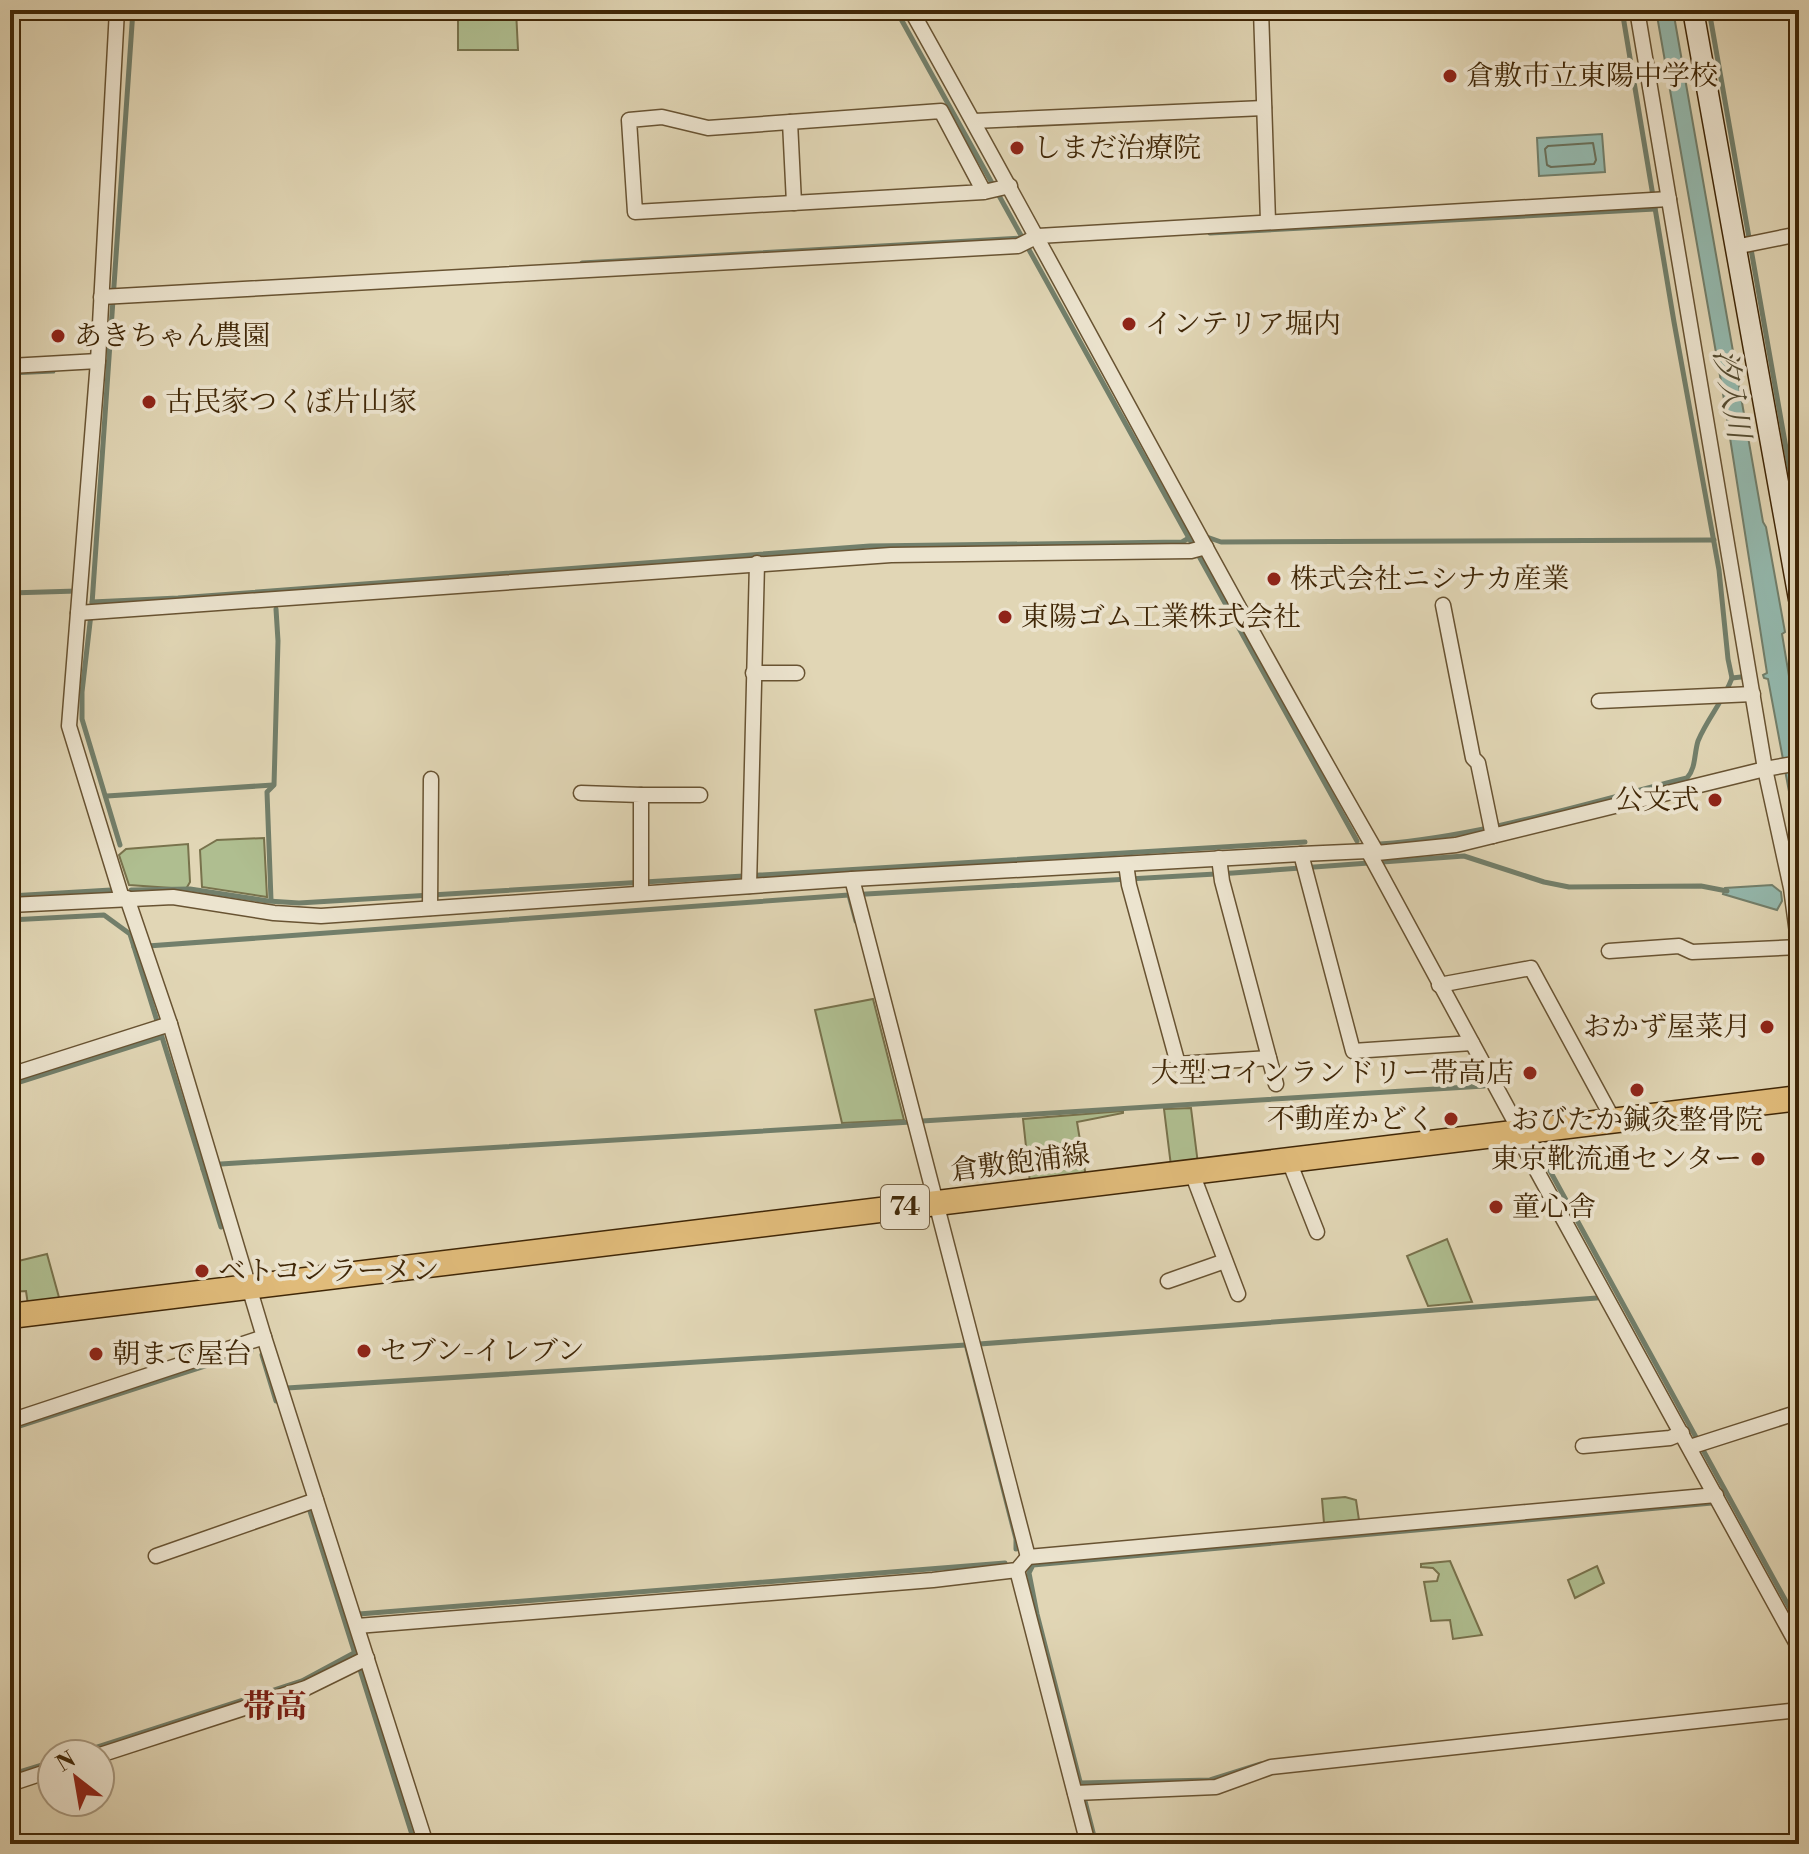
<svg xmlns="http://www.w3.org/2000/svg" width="1809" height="1854" viewBox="0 0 1809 1854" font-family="'Libre Bodoni','Noto Serif JP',serif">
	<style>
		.green { fill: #afbe90; stroke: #78724c; stroke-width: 2 }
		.water { fill: #94b9ae; stroke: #727f6b; stroke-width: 2 }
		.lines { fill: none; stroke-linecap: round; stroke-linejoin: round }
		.shore { stroke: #6a705a; stroke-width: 2 }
		.stream { stroke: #727f6b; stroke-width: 5 }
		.street-casing { stroke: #685332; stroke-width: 17 }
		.secondary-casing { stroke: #402707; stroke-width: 23 }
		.primary-casing { stroke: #402707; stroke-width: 27 }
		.street { stroke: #ece4cf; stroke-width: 14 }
		.secondary { stroke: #ece4cf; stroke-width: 20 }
		.primary { stroke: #e0bb7a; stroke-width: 24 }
		.poi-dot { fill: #8f2418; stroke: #ece4cf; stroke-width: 3 }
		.labels { text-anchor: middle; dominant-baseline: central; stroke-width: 8; stroke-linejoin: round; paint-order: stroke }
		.shield { fill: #ece4cf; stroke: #746043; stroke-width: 2 }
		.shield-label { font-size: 26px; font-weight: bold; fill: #402707 }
		.poi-label { font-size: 28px; fill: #402707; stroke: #ece4cf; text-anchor: start }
		.street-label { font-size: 28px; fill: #402707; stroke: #ece4cf }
		.water-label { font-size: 30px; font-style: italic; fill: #554c31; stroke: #ece4cf }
		.quarter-label { font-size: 32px; font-weight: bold; fill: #7a1f14; stroke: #ece4cf }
	</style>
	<rect width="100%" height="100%" fill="#e1d6b5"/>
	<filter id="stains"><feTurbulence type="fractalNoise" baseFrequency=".0025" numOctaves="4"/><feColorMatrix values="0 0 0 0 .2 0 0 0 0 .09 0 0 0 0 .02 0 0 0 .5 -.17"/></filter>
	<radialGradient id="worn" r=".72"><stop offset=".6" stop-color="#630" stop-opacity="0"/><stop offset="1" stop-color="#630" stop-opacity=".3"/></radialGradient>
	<!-- green -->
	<g class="green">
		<path d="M 458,10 L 516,10 L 518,50 L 458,50 Z"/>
		<path d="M 264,838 L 267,897 L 202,887 L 200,850 L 217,840 Z"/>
		<path d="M 188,844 L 190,882 L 186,889 L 129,885 L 119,855 L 126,849 Z"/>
		<path d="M 873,999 L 904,1120 L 842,1123 L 815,1010 Z"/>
		<path d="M 1191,1108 L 1198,1164 L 1171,1166 L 1164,1109 Z"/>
		<path d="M 1123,1111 L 1123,1113 L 1077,1122 L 1086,1177 L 1030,1183 L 1023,1119 Z"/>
		<path d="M 1447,1239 L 1472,1302 L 1428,1306 L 1407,1256 Z"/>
		<path d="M 47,1254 L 60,1301 L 28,1305 L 26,1291 L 10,1292 L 10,1263 Z"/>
		<path d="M 1345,1497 L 1356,1500 L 1359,1520 L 1324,1523 L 1322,1499 Z"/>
		<path d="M 1450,1561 L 1482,1635 L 1453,1639 L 1450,1620 L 1431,1621 L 1424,1582 L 1437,1581 L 1439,1574 L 1433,1568 L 1421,1567 L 1421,1564 Z"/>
		<path d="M 1597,1566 L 1604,1583 L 1575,1598 L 1568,1580 Z"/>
	</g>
	<!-- water -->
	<g class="water">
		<path d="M 1656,10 L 1673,10 L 1763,522 L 1766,527 L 1785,632 L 1782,634 L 1799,736 L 1799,845 L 1768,679 L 1764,678 L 1763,675 L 1767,673 L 1722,387 Z"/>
		<path d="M 1602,134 L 1605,172 L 1539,176 L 1537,138 Z"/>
		<path d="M 1772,885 L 1781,892 L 1782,901 L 1777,910 L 1723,894 L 1725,888 Z"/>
	</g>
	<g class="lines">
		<!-- shore -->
		<path class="shore" d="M 1593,143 L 1596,160 L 1594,164 L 1551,167 L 1547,165 L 1545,149 L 1548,146 Z"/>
		<!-- stream -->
		<g class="stream">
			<path d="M 896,10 L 1357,841"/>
			<path d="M 1709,10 L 1799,522"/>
			<path d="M 1210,233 L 1655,209"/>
			<path d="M 582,263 L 1023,238"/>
			<path d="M 10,373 L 53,371"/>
			<path d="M 1204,536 L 1221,542 L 1714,540"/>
			<path d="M 10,593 L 77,591"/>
			<path d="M 92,602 L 178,598 L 870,546 L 1182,542 L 1189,538"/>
			<path d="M 92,604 L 133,10"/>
			<path d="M 91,614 L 82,692 L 82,719 L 120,845"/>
			<path d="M 1732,678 L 1741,677"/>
			<path d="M 107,796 L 273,785"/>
			<path d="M 1380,844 C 1484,836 1586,803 1687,778 C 1696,768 1694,754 1698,741 C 1707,719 1724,700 1732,678 L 1728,659 L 1719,570 L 1674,322 L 1622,10"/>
			<path d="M 131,890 L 190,889 L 268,901 L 299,903 L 1305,842"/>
			<path d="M 849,895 L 856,921"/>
			<path d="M 10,896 L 111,890"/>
			<path d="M 271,900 L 267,792 L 274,785 L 278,641 L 276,609"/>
			<path d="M 10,920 L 104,915 L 130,934 L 221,1227"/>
			<path d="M 134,947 L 849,895 L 1233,873 L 1464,856 L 1544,882 L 1569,887 L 1701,886 L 1727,891"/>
			<path d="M 10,1085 L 161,1037"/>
			<path d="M 922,1121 L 1484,1086"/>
			<path d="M 1538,1149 L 1799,1625"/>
			<path d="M 203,1169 L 221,1164 L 911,1122"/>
			<path d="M 966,1344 L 1016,1539 L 1016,1549"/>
			<path d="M 262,1355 L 276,1401"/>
			<path d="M 287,1388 L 966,1345 L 1597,1298"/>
			<path d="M 10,1429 L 251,1351"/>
			<path d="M 309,1508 L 415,1844"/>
			<path d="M 359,1614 L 1005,1563"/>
			<path d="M 76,1754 L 302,1681 L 354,1653"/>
			<path d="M 10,1775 L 52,1762"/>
			<path d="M 1080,1783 L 1210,1780 L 1261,1764"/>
			<path d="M 1096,1844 L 1037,1614 L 1029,1573 L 1033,1565 L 1712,1503"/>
		</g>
		<defs>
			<g id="street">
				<path d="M 117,10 L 98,361 L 69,726 L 122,898"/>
				<path d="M 911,10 C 1068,290 1217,575 1377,853"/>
				<path d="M 1261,10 L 1268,221"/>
				<path d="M 1637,10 L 1765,769 L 1791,888 L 1799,948"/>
				<path d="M 974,121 L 1264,108"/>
				<path d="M 790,122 L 794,203"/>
				<path d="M 984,192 L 941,111 L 708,128 L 662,117 L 629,120 L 635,212 L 984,192 L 1010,186"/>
				<path d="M 1735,247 L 1799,234"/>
				<path d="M 101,297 L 1018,246 L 1038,236 L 1669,199"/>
				<path d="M 10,366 L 98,361"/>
				<path d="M 1443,605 L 1473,758 L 1478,763 L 1493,836"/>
				<path d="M 78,613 L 891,555 L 1191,551 L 1206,547"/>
				<path d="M 753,673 L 797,673"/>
				<path d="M 1599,701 L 1753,694"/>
				<path d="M 581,793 L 641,795 L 641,893"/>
				<path d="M 641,795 L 700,795"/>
				<path d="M 1368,851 L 1515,1122 L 1516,1133 L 1799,1648"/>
				<path d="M 1301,854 L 1353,1051 L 1472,1043"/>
				<path d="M 1219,858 L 1222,881 L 1276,1084"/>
				<path d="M 1126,864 L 1129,885 L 1178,1064 L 1269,1058"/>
				<path d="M 852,879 L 1028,1557"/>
				<path d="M 749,886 L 757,563"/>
				<path d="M 127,898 L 170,1024 L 264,1337 L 426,1844"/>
				<path d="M 10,905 L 173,897 L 274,913 L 321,916 L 852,879 L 1301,854 L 1368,851 L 1377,853 L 1456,845 L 1765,769 L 1799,763"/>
				<path d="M 430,908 L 431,779"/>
				<path d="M 1609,951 L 1679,946 L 1692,952 L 1799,947"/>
				<path d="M 1439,985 L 1531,968 L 1614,1121"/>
				<path d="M 10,1075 L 170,1024"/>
				<path d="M 1289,1161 L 1317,1232"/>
				<path d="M 1192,1173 L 1238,1294"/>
				<path d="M 1168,1281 L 1225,1261"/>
				<path d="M 10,1421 L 264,1337"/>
				<path d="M 1583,1446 L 1670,1438 L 1682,1433"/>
				<path d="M 1690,1447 L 1799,1412"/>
				<path d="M 156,1556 L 316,1500"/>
				<path d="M 1017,1570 L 1088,1844"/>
				<path d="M 357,1626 L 933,1580 L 1017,1570 L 1028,1557 L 1716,1495"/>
				<path d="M 100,1755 L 306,1688 L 367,1658"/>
				<path d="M 10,1784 L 52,1770"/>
				<path d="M 1075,1793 L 1216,1787 L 1271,1767 L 1799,1710"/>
			</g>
			<path id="secondary" d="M 1693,10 L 1799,599"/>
			<path id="primary" d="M 10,1316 L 1799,1098"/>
		</defs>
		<!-- street casing -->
		<use href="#street" class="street-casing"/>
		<!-- secondary casing -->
		<use href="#secondary" class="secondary-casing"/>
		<!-- primary casing -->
		<use href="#primary" class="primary-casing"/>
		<!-- street -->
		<use href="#street" class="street"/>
		<!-- secondary -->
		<use href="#secondary" class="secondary"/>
		<!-- primary -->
		<use href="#primary" class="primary"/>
	</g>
	<!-- markers -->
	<g class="poi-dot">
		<circle cx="1450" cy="76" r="8"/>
		<circle cx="1017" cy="148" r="8"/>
		<circle cx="1129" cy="324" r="8"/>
		<circle cx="58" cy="336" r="8"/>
		<circle cx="149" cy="402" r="8"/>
		<circle cx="1274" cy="579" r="8"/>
		<circle cx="1005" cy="617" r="8"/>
		<circle cx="1715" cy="800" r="8"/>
		<circle cx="1767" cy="1027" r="8"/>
		<circle cx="1530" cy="1073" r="8"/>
		<circle cx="1637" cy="1090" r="8"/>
		<circle cx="1451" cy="1119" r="8"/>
		<circle cx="1758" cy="1159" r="8"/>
		<circle cx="1496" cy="1207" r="8"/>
		<circle cx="202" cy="1271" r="8"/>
		<circle cx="364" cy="1351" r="8"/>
		<circle cx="96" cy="1354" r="8"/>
	</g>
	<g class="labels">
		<!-- shield labels -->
		<rect class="shield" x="881" y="1185" width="48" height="44" rx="6"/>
		<g class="shield-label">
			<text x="905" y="1207">74</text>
		</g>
		<!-- poi labels -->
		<g class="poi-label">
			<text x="1466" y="76">倉敷市立東陽中学校</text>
			<text x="1033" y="148">しまだ治療院</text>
			<text x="1145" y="324">インテリア堀内</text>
			<text x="74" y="336">あきちゃん農園</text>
			<text x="165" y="402">古民家つくぼ片山家</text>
			<text x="1290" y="579">株式会社ニシナカ産業</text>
			<text x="1021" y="617">東陽ゴム工業株式会社</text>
			<text x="1699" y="800" text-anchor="end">公文式</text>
			<text x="1751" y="1027" text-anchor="end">おかず屋菜月</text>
			<text x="1514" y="1073" text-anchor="end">大型コインランドリー帯高店</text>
			<text x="1435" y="1119" text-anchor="end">不動産かどく</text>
			<text x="1637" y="1120" text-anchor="middle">おびたか鍼灸整骨院</text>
			<text x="1742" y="1159" text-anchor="end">東京靴流通センター</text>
			<text x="1512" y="1207">童心舎</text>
			<text x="218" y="1271">ベトコンラーメン</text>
			<text x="380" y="1351">セブン-イレブン</text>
			<text x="112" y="1354">朝まで屋台</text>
		</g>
		<!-- street labels -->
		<g class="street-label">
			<text transform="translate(1020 1163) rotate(-7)">倉敷飽浦線</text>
		</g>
		<!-- water labels -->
		<g class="water-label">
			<text transform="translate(1731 394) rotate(80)">汐入川</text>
		</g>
		<!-- quarter labels -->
		<g class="quarter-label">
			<text x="275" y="1707">帯高</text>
		</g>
	</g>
	<!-- margin -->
	<rect width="1809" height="1854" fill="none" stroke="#e1d6b5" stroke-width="40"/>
	<rect x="12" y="12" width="1785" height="1830" fill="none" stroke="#402707" stroke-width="4"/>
	<rect x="20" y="20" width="1769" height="1814" fill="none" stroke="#402707" stroke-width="2"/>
	<!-- north arrow -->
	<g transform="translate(76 1778) rotate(329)"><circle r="38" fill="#ece4cf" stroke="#a7987f" stroke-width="2"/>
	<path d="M0-6L14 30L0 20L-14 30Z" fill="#8f2418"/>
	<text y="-12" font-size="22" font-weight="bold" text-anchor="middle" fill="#402707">N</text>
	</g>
	<rect width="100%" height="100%" filter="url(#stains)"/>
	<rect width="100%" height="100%" fill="url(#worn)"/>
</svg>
